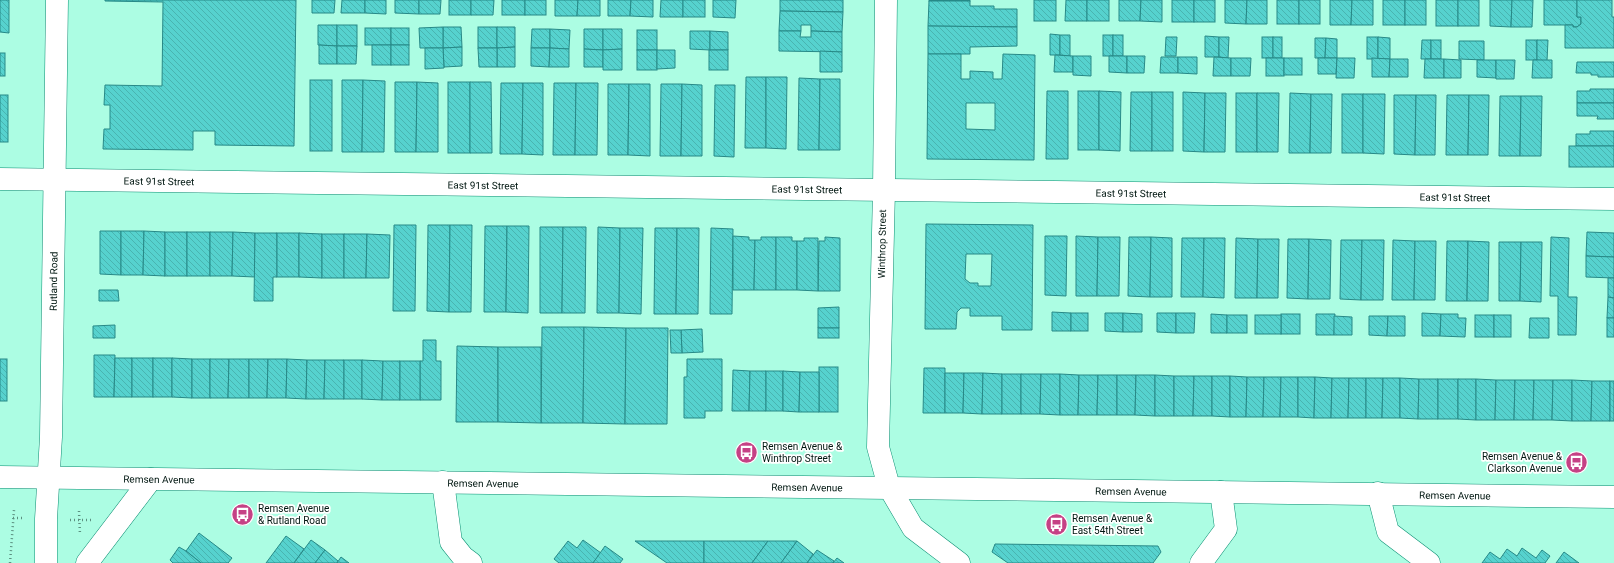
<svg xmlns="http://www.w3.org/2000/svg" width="1614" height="563" viewBox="0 0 1614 563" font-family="Roboto,sans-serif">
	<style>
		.building { fill: url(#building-back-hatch); stroke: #278987; fill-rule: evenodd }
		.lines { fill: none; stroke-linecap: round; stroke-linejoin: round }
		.minor-casing { stroke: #098e72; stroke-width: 23 }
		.major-casing { stroke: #098e72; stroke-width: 23 }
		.path { stroke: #5c9181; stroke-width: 2.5; stroke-dasharray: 1 3; stroke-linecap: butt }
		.minor { stroke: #fff; stroke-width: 22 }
		.major { stroke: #fff; stroke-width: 22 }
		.labels { text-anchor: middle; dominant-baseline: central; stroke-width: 3.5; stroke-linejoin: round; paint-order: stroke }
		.street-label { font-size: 10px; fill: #011711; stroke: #fff }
		.poi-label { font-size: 10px; fill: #011711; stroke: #fff; text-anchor: start }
	</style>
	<defs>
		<pattern id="building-back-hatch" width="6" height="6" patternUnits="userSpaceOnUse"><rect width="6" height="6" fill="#56d2ce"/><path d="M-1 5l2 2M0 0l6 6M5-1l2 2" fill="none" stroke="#49b4b0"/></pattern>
	</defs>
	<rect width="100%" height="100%" fill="#acfde3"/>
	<!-- building -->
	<g class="building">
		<path d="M 0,0 L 9,0 L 9,33 L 0,32 Z"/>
		<path d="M 105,0 L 296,0 L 294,146 L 215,145 L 215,131 L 193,131 L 193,150 L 103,149 L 104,129 L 110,129 L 110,105 L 104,105 L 105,85 L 162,86 L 163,2 L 105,1 Z"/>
		<path d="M 312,0 L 335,0 L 334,13 L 312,13 Z"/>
		<path d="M 342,0 L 365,0 L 365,13 L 341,13 Z"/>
		<path d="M 365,0 L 386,0 L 386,14 L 365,13 Z"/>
		<path d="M 395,0 L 419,0 L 419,14 L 395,13 Z"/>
		<path d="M 419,0 L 441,0 L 440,14 L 419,14 Z"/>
		<rect x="449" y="0" width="22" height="15"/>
		<path d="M 471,0 L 494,0 L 493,15 L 471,15 Z"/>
		<rect x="502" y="0" width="23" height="15"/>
		<rect x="525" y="0" width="21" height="15"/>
		<path d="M 555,0 L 578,0 L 577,16 L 555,16 Z"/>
		<path d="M 578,0 L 600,0 L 600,16 L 577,16 Z"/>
		<path d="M 608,0 L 631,0 L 630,16 L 608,16 Z"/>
		<path d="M 631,0 L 653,0 L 653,17 L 630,16 Z"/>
		<path d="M 661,0 L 683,0 L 683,17 L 660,17 Z"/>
		<rect x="683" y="0" width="22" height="17"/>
		<path d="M 713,0 L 736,0 L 735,18 L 713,17 Z"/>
		<path d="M 780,0 L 843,0 L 843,12 L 780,11 Z"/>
		<rect x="929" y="0" width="41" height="1"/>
		<rect x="1034" y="0" width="22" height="21"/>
		<path d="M 1066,0 L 1087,0 L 1087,21 L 1065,21 Z"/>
		<rect x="1087" y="0" width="22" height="21"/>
		<path d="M 1119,0 L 1141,0 L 1140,21 L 1119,21 Z"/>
		<path d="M 1141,0 L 1162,0 L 1162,22 L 1140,21 Z"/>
		<rect x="1172" y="0" width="22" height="22"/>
		<rect x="1194" y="0" width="21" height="22"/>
		<path d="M 1225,0 L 1247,0 L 1246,24 L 1225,23 Z"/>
		<path d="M 1247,0 L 1267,0 L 1267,24 L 1246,24 Z"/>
		<rect x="1277" y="0" width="22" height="24"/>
		<rect x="1299" y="0" width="21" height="24"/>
		<path d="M 1330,0 L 1352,0 L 1351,25 L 1330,25 Z"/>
		<path d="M 1352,0 L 1373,0 L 1373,25 L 1351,25 Z"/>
		<rect x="1383" y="0" width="22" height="25"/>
		<rect x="1405" y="0" width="21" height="25"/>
		<rect x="1436" y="0" width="22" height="26"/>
		<rect x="1458" y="0" width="21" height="26"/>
		<path d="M 1490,0 L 1512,0 L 1511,27 L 1490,26 Z"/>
		<path d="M 1512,0 L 1533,0 L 1532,27 L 1511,27 Z"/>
		<path d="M 1544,0 L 1577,0 L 1577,17 L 1581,17 L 1581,24 L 1577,27 L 1573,27 L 1573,25 L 1544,25 Z"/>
		<path d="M 1577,0 L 1612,0 L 1612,17 L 1614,17 L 1614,48 L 1565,48 L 1565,25 L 1573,25 L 1573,27 L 1577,27 L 1581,24 L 1581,17 L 1577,17 Z"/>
		<path d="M 929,1 L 970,1 L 970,6 L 994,6 L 994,9 L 1017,9 L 1017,27 L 928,26 Z"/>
		<path d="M 780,11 L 843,12 L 842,32 L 811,31 L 811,25 L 801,25 L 801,31 L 779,31 Z"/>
		<path d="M 318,25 L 337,25 L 337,46 L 318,45 Z"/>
		<rect x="337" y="25" width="20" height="21"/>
		<path d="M 928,26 L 1017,27 L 1017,46 L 970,47 L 970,54 L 928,54 Z"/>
		<path d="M 443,27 L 461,27 L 462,47 L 443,48 Z"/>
		<path d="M 443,27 L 443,48 L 420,48 L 419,28 Z"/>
		<rect x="478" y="27" width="19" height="21"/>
		<path d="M 497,27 L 515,27 L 515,47 L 497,48 Z"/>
		<rect x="365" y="28" width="26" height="17"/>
		<rect x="391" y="28" width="18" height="17"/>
		<path d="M 532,29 L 550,29 L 550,48 L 531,48 Z"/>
		<path d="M 550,29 L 570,30 L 569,49 L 550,48 Z"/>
		<path d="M 584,29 L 603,29 L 603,50 L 584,49 Z"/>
		<path d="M 603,29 L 622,29 L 622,49 L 603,50 Z"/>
		<rect x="637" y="30" width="20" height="20"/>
		<path d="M 690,31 L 710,31 L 710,50 L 690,49 Z"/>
		<path d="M 710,31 L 728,32 L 728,50 L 710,50 Z"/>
		<path d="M 779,31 L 801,31 L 800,37 L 811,37 L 811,31 L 842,32 L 842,52 L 779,51 Z"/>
		<path d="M 1050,34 L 1060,35 L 1060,55 L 1050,55 Z"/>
		<path d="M 1060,35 L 1070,35 L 1070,56 L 1060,55 Z"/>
		<rect x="1103" y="35" width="10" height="21"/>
		<rect x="1113" y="35" width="10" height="21"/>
		<path d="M 1205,36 L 1219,37 L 1219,57 L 1205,57 Z"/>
		<path d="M 1166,37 L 1177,37 L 1176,56 L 1165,56 Z"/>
		<path d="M 1219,37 L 1229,37 L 1228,58 L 1219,57 Z"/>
		<rect x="1262" y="37" width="11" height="21"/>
		<rect x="1273" y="37" width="9" height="21"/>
		<rect x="1367" y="37" width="11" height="22"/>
		<path d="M 1378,37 L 1390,38 L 1390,59 L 1378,59 Z"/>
		<path d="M 1315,38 L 1326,38 L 1325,58 L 1315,58 Z"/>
		<path d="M 1326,38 L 1337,39 L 1337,58 L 1325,58 Z"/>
		<path d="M 1422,40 L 1431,40 L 1431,59 L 1421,59 Z"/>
		<rect x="1431" y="40" width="10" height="19"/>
		<rect x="1526" y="40" width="11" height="20"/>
		<path d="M 1537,40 L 1548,40 L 1547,61 L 1537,60 Z"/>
		<path d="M 1459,41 L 1484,41 L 1484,60 L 1459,59 Z"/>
		<path d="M 319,45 L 337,46 L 337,64 L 319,64 Z"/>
		<rect x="372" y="45" width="19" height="20"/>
		<rect x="391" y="45" width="18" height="20"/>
		<path d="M 337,46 L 357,46 L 356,64 L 337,64 Z"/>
		<path d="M 462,47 L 462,66 L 444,67 L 443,48 Z"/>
		<path d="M 515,47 L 515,67 L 497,67 L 497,48 Z"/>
		<path d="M 425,48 L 443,48 L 444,68 L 425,69 Z"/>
		<path d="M 478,48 L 497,48 L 497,67 L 479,67 Z"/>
		<path d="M 531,48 L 550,48 L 549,67 L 531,66 Z"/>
		<path d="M 550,48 L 569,49 L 569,67 L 549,67 Z"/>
		<path d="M 584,49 L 603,50 L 603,67 L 584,67 Z"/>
		<path d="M 622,49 L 622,70 L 603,70 L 603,50 Z"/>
		<rect x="637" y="50" width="20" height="20"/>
		<path d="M 657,50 L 675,50 L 675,68 L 657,69 Z"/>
		<rect x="709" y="50" width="19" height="20"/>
		<path d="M 820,51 L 842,52 L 842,72 L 820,72 Z"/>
		<rect x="0" y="53" width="5" height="23"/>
		<path d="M 928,54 L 961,54 L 961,79 L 970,79 L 970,71 L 993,72 L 993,79 L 1002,79 L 1003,54 L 1035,55 L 1034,160 L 927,159 ZM 966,103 L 995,103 L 995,130 L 966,129 Z"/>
		<path d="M 1055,55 L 1073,56 L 1073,72 L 1054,72 Z"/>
		<path d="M 1073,56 L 1091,56 L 1091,76 L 1073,75 Z"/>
		<path d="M 1109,56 L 1127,56 L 1127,73 L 1109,72 Z"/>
		<path d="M 1127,56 L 1145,56 L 1144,73 L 1127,73 Z"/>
		<path d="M 1161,57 L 1178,57 L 1178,73 L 1160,73 Z"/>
		<path d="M 1178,57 L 1197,57 L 1197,74 L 1178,73 Z"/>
		<path d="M 1214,57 L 1231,58 L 1231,76 L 1213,76 Z"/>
		<path d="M 1231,58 L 1251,58 L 1250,76 L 1231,76 Z"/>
		<rect x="1266" y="58" width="18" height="18"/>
		<rect x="1284" y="58" width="18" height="17"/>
		<path d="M 1318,58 L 1337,58 L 1336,74 L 1318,74 Z"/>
		<path d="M 1337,58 L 1355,58 L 1354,78 L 1336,78 Z"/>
		<path d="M 1372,58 L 1390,59 L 1389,77 L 1372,77 Z"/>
		<path d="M 1390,59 L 1408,59 L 1408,77 L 1389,77 Z"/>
		<path d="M 1425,59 L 1444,59 L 1444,78 L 1424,78 Z"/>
		<path d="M 1444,59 L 1461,60 L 1461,78 L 1444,78 Z"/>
		<path d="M 1477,60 L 1496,60 L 1496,78 L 1477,77 Z"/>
		<path d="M 1496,60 L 1515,60 L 1514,79 L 1496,79 Z"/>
		<path d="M 1533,60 L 1552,60 L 1552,78 L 1532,78 Z"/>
		<path d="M 1577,62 L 1614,62 L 1614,77 L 1598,77 L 1598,75 L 1591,75 L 1591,73 L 1576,73 Z"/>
		<path d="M 746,77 L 766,77 L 766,148 L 745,148 Z"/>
		<path d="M 766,77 L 787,77 L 786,149 L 766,148 Z"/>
		<path d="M 799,78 L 820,79 L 819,150 L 798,150 Z"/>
		<path d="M 820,79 L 840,79 L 840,150 L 819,150 Z"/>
		<rect x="310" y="80" width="22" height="71"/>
		<path d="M 342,80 L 363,80 L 362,152 L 342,152 Z"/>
		<path d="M 363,80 L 385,81 L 384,152 L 362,152 Z"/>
		<path d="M 395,82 L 417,82 L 416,152 L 395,152 Z"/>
		<path d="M 417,82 L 438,83 L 438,152 L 416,152 Z"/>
		<rect x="448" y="82" width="22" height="71"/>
		<path d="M 470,82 L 491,82 L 492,153 L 470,153 Z"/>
		<path d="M 501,83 L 523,83 L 522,154 L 500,154 Z"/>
		<path d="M 523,83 L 543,83 L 543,155 L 522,154 Z"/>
		<path d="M 554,83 L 576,83 L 575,155 L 553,155 Z"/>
		<path d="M 576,83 L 598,83 L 597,155 L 575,155 Z"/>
		<path d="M 608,84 L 629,84 L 628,155 L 608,155 Z"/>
		<path d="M 629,84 L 650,84 L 650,156 L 628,155 Z"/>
		<path d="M 661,84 L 682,84 L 681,156 L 660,156 Z"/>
		<path d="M 682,84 L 702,85 L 702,156 L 681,156 Z"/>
		<path d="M 715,85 L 735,85 L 734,157 L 714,156 Z"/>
		<path d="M 1590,89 L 1614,89 L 1614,103 L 1577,103 L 1577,91 L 1590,91 Z"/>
		<path d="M 1047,91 L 1068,91 L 1068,159 L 1046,159 Z"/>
		<rect x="1078" y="91" width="21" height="59"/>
		<path d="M 1099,91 L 1121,92 L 1120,151 L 1099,150 Z"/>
		<path d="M 1131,92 L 1152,92 L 1152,151 L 1130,151 Z"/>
		<rect x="1152" y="92" width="21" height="59"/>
		<path d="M 1183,92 L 1205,93 L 1204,152 L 1183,151 Z"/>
		<path d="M 1205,93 L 1226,93 L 1225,152 L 1204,152 Z"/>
		<rect x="1236" y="93" width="21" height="59"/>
		<path d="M 1257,93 L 1279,93 L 1278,152 L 1257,152 Z"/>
		<path d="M 1290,93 L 1311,94 L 1310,153 L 1289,153 Z"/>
		<path d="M 1311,94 L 1332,94 L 1331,153 L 1310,153 Z"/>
		<rect x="1342" y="94" width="21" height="59"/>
		<path d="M 1363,94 L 1385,94 L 1384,154 L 1363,153 Z"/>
		<rect x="0" y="95" width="8" height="47"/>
		<path d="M 1394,95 L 1416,95 L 1415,155 L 1394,154 Z"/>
		<path d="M 1416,95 L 1436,95 L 1435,155 L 1415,155 Z"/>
		<path d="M 1447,95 L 1469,95 L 1468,155 L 1446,155 Z"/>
		<path d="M 1469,95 L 1489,95 L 1488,155 L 1468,155 Z"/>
		<path d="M 1500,96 L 1521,96 L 1520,156 L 1499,156 Z"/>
		<path d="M 1521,96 L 1542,96 L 1541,156 L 1520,156 Z"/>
		<path d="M 1577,103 L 1614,103 L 1614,119 L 1597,119 L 1598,116 L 1577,116 Z"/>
		<path d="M 1590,131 L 1614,131 L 1614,146 L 1576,146 L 1576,134 L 1590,134 Z"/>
		<rect x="1569" y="146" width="45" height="21"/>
		<path d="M 926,224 L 1033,225 L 1032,330 L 1002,330 L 1002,316 L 970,316 L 970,308 L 961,308 L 957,312 L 956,329 L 925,329 ZM 966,254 L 992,254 L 991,286 L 978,286 L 978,283 L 970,283 L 965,279 Z"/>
		<path d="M 394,225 L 416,225 L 415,311 L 393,311 Z"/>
		<path d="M 428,225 L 450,225 L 449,312 L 427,311 Z"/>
		<path d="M 450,225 L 472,225 L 471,312 L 449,312 Z"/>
		<path d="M 485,226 L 507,226 L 506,312 L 484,312 Z"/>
		<path d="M 507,226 L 529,226 L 528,313 L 506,312 Z"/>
		<path d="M 540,227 L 563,227 L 562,313 L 540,313 Z"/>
		<path d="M 563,227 L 586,227 L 585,313 L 562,313 Z"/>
		<path d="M 598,227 L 620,228 L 619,313 L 597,313 Z"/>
		<path d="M 620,228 L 643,228 L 641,314 L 619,313 Z"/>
		<path d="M 655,228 L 677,228 L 676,314 L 654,314 Z"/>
		<path d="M 677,228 L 699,228 L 698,314 L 676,314 Z"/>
		<path d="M 711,228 L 733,229 L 732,314 L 710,314 Z"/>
		<path d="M 100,231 L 121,231 L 121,275 L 100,274 Z"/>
		<path d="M 121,231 L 144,231 L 143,275 L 121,275 Z"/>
		<path d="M 144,231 L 165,232 L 165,276 L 143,275 Z"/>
		<rect x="165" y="232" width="22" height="44"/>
		<rect x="187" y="232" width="23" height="44"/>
		<path d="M 210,232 L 233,232 L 232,276 L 210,276 Z"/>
		<path d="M 233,232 L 255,233 L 255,277 L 232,276 Z"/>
		<path d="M 1587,232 L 1614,233 L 1614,257 L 1586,256 Z"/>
		<path d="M 255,233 L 277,233 L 277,277 L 273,277 L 273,301 L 254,301 Z"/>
		<rect x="277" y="233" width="22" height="44"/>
		<path d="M 299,233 L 322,234 L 322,278 L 299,277 Z"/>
		<rect x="322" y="234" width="22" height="44"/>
		<path d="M 344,234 L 367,234 L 366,278 L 344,278 Z"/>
		<path d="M 367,234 L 390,235 L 389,278 L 366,278 Z"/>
		<path d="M 733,236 L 749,237 L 749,240 L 755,240 L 754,290 L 733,290 Z"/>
		<path d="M 1045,236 L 1067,236 L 1066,296 L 1045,295 Z"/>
		<path d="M 1076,236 L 1098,237 L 1097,296 L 1076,296 Z"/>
		<path d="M 761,237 L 776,237 L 776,290 L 754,290 L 755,240 L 761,240 Z"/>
		<path d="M 776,237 L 792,237 L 792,241 L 797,241 L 797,290 L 776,290 Z"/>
		<path d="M 825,237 L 840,238 L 840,291 L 818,291 L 819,241 L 825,241 Z"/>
		<path d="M 1098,237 L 1120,237 L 1119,296 L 1097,296 Z"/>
		<path d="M 1129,237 L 1151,237 L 1150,297 L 1128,296 Z"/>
		<path d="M 1151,237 L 1172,238 L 1172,297 L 1150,297 Z"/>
		<path d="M 1551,237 L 1569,238 L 1568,297 L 1577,297 L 1576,335 L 1558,335 L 1558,296 L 1550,296 Z"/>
		<path d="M 804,238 L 818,238 L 818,291 L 797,290 L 797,241 L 804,241 Z"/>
		<path d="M 1182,238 L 1204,238 L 1203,297 L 1181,297 Z"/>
		<path d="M 1204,238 L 1225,238 L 1224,298 L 1203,297 Z"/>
		<path d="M 1236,238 L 1258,239 L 1257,298 L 1235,298 Z"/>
		<path d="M 1258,239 L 1279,239 L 1278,298 L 1257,298 Z"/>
		<path d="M 1288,239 L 1309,239 L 1308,299 L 1287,298 Z"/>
		<path d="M 1309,239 L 1331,240 L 1330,299 L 1308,299 Z"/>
		<path d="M 1341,240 L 1362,240 L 1361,300 L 1340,299 Z"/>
		<path d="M 1362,240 L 1384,240 L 1383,300 L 1361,300 Z"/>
		<path d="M 1393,240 L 1415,241 L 1414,300 L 1392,300 Z"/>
		<path d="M 1415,241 L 1436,241 L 1435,300 L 1414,300 Z"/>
		<path d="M 1447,241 L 1468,241 L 1467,301 L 1446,301 Z"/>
		<path d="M 1468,241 L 1489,242 L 1488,301 L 1467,301 Z"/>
		<path d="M 1499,242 L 1521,242 L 1520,301 L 1499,301 Z"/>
		<path d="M 1521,242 L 1542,242 L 1541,302 L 1520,301 Z"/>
		<path d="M 1586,256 L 1614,257 L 1614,278 L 1586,277 Z"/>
		<path d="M 1608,278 L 1614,278 L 1614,298 L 1608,297 Z"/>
		<path d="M 99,290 L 118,290 L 119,301 L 99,301 Z"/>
		<path d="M 1608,297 L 1614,298 L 1614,318 L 1607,318 Z"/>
		<path d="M 839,307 L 839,328 L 818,328 L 818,308 Z"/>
		<path d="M 1052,312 L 1071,313 L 1071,331 L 1052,331 Z"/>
		<rect x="1071" y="313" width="17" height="18"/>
		<path d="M 1105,313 L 1123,313 L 1123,332 L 1105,331 Z"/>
		<path d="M 1123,313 L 1142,314 L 1142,332 L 1123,332 Z"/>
		<path d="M 1157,313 L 1176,313 L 1176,333 L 1157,332 Z"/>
		<path d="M 1176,313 L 1195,313 L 1194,333 L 1176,333 Z"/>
		<path d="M 1422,313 L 1441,314 L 1440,336 L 1422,336 Z"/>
		<path d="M 1211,314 L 1227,315 L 1227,333 L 1211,333 Z"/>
		<rect x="1281" y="314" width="19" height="20"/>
		<path d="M 1316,314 L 1335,314 L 1334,335 L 1316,335 Z"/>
		<path d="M 1441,314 L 1458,314 L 1458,318 L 1466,318 L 1465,337 L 1440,336 Z"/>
		<rect x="1227" y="315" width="20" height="18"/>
		<rect x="1255" y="315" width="26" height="19"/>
		<rect x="1475" y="315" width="19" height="22"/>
		<rect x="1494" y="315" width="17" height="22"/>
		<path d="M 1334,316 L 1352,317 L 1352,335 L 1334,335 Z"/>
		<path d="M 1369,316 L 1388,316 L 1387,336 L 1369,335 Z"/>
		<path d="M 1388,316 L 1405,316 L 1405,336 L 1387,336 Z"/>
		<path d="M 1530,318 L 1549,318 L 1549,338 L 1529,338 Z"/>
		<rect x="1607" y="318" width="7" height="19"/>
		<path d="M 115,325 L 115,338 L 93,338 L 93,326 Z"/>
		<path d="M 542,327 L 584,327 L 583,423 L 541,423 Z"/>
		<path d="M 584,327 L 626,328 L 625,424 L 583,423 Z"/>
		<path d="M 626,328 L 668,328 L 667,424 L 625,424 Z"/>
		<rect x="818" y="328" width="21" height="10"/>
		<path d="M 702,329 L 703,352 L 682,353 L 681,330 Z"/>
		<path d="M 670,330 L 681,330 L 682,353 L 671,353 Z"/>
		<path d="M 423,340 L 436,340 L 436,361 L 441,361 L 441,400 L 420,400 L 420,361 L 423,361 Z"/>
		<path d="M 457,346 L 498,347 L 498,422 L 456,422 Z"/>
		<path d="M 498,347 L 541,347 L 541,423 L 498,422 Z"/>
		<path d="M 94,355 L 115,355 L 114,397 L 94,397 Z"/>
		<path d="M 115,358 L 132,358 L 132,397 L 114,397 Z"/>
		<rect x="132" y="358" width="21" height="39"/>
		<rect x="153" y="358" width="19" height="39"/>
		<path d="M 172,358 L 192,359 L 192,398 L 172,397 Z"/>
		<rect x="0" y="359" width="7" height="42"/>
		<rect x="192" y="359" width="18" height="39"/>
		<path d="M 210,359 L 229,359 L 228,398 L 210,398 Z"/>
		<path d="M 229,359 L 249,359 L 249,398 L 228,398 Z"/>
		<path d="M 249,359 L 268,359 L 267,398 L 249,398 Z"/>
		<path d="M 268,359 L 287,359 L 286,398 L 267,398 Z"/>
		<path d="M 287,359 L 307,360 L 306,399 L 286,398 Z"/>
		<path d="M 687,359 L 722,359 L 722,411 L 705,411 L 705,418 L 684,418 L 684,377 L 687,377 Z"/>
		<path d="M 307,360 L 325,360 L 324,399 L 306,399 Z"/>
		<path d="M 325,360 L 344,360 L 344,399 L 324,399 Z"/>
		<rect x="344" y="360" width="18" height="39"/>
		<path d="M 362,360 L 383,361 L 382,400 L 362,399 Z"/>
		<path d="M 383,361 L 400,361 L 400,400 L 382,400 Z"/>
		<rect x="400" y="361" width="20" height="39"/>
		<rect x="819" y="367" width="19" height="45"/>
		<path d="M 924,368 L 945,368 L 945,413 L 923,413 Z"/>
		<path d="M 733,370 L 750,371 L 749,411 L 732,411 Z"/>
		<path d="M 750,371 L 766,371 L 766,411 L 749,411 Z"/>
		<rect x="766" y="371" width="17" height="40"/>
		<path d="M 783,371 L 800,372 L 799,412 L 783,411 Z"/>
		<path d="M 800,372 L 819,372 L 819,412 L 799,412 Z"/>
		<path d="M 945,373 L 964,373 L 963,413 L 945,413 Z"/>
		<path d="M 964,373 L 983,373 L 982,414 L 963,413 Z"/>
		<path d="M 983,373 L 1002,374 L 1002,414 L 982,414 Z"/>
		<rect x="1002" y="374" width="19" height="40"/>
		<path d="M 1021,374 L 1041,374 L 1040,414 L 1021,414 Z"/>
		<path d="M 1041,374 L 1060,374 L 1060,415 L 1040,414 Z"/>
		<path d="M 1060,374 L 1079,375 L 1078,415 L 1060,415 Z"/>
		<path d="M 1079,375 L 1098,375 L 1097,415 L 1078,415 Z"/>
		<path d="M 1098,375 L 1117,375 L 1117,415 L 1097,415 Z"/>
		<path d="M 1117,375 L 1136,375 L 1135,415 L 1117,415 Z"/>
		<path d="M 1136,375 L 1155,375 L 1155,416 L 1135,415 Z"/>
		<path d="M 1155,375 L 1174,376 L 1174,416 L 1155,416 Z"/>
		<path d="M 1174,376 L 1194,376 L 1193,416 L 1174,416 Z"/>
		<path d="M 1194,376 L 1212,376 L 1212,416 L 1193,416 Z"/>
		<path d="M 1212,376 L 1230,376 L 1230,417 L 1212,416 Z"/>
		<path d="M 1230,376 L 1247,377 L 1246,417 L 1230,417 Z"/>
		<path d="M 1247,377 L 1264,377 L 1263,417 L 1246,417 Z"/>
		<path d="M 1264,377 L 1281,377 L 1280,417 L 1263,417 Z"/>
		<path d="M 1281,377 L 1298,377 L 1298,417 L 1280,417 Z"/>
		<path d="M 1298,377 L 1315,377 L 1314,418 L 1298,417 Z"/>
		<path d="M 1315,377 L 1332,378 L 1331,418 L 1314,418 Z"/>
		<path d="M 1332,378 L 1349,378 L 1348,418 L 1331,418 Z"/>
		<path d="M 1349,378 L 1366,378 L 1366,418 L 1348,418 Z"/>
		<path d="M 1366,378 L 1383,378 L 1382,418 L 1366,418 Z"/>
		<path d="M 1383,378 L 1400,378 L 1400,418 L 1382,418 Z"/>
		<path d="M 1400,378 L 1419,379 L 1418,419 L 1400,418 Z"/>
		<path d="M 1419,379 L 1438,379 L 1438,419 L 1418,419 Z"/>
		<rect x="1438" y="379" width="20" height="40"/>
		<path d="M 1458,379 L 1476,379 L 1476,420 L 1458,419 Z"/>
		<path d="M 1476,379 L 1496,380 L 1495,420 L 1476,420 Z"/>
		<path d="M 1496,380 L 1515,380 L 1514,420 L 1495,420 Z"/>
		<path d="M 1515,380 L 1534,380 L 1533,420 L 1514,420 Z"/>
		<path d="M 1534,380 L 1553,380 L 1552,420 L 1533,420 Z"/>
		<path d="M 1553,380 L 1572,380 L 1572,421 L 1552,420 Z"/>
		<path d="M 1572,380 L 1592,381 L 1591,421 L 1572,421 Z"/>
		<path d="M 1592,381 L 1610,381 L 1610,421 L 1591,421 Z"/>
		<rect x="1610" y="381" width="4" height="40"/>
		<path d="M 199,533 L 232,558 L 228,563 L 201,563 L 186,551 Z"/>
		<path d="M 286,536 L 304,549 L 294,563 L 266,563 Z"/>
		<path d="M 311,540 L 325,550 L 315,563 L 294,563 Z"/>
		<path d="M 583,540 L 601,553 L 593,563 L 559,563 L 554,559 L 568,541 L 577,548 Z"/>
		<path d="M 635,541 L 704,541 L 704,563 L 667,563 Z"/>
		<path d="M 704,541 L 768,541 L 752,563 L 704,563 Z"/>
		<path d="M 768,541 L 797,541 L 781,563 L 752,563 Z"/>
		<path d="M 797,541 L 813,554 L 807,563 L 781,563 Z"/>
		<path d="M 995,544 L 1158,546 L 1161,552 L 1153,563 L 1008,563 L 992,552 Z"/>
		<path d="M 605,546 L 623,559 L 620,563 L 593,563 Z"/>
		<path d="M 179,547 L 186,551 L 201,563 L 173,563 L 170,560 Z"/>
		<path d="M 1522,548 L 1536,558 L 1542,550 L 1550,556 L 1545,563 L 1482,563 L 1490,552 L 1500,559 L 1507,549 L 1517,556 Z"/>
		<path d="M 325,550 L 338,561 L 337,563 L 315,563 Z"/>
		<path d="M 817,550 L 834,561 L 833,563 L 807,563 Z"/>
		<path d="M 1564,552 L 1579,563 L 1556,563 Z"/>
		<path d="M 341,557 L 349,563 L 337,563 Z"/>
		<path d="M 837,558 L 844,563 L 833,563 Z"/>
	</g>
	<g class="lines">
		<defs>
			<g id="minor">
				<path d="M 886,0 L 884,190 L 878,447 L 889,487 L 913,528 L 959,563"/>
				<path id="s1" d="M 0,179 L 1614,199"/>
				<path d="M 443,482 L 451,542 L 463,557 L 471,563"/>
				<path d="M 1378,493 L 1388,532 L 1429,563"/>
				<path id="s2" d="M 46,563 L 46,519 L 51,437 L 57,0"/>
				<path d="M 87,563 L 151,479"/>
				<path d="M 1201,563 L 1226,529 L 1221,492"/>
			</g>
			<g id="major">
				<path id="s3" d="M 0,477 L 1614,497"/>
			</g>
		</defs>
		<!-- minor casing -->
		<use href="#minor" class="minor-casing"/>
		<!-- major casing -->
		<use href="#major" class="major-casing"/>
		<!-- path -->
		<g class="path">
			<path d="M 79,511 L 80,535"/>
			<path d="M 13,518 L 22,518"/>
			<path d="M 70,520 L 92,520"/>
			<path d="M 10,563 L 14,510"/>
		</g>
		<!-- minor -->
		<use href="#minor" class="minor"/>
		<!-- major -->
		<use href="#major" class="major"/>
	</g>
	<!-- icons -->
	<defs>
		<symbol id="bus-disc" viewBox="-11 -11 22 22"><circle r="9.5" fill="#c54185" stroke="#fff"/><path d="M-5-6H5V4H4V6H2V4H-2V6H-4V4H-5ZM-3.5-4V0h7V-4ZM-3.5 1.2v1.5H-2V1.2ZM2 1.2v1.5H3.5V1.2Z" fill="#fff"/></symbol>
	</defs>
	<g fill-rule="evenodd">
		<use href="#bus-disc" x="734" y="440" width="25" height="25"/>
		<use href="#bus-disc" x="1564" y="450" width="25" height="25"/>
		<use href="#bus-disc" x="230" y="502" width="25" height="25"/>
		<use href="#bus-disc" x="1044" y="512" width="25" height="25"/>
	</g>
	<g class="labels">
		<!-- street labels -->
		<g class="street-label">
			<text stroke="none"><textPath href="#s1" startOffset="159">East 91st Street</textPath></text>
			<text stroke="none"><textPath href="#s1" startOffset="483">East 91st Street</textPath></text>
			<text stroke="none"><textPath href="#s1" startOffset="807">East 91st Street</textPath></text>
			<text stroke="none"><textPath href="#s1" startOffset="1131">East 91st Street</textPath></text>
			<text stroke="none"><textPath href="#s1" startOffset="1455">East 91st Street</textPath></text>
			<text transform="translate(882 244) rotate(-89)">Winthrop Street</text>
			<text stroke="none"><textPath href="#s2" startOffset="282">Rutland Road</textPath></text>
			<text stroke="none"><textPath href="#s3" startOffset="159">Remsen Avenue</textPath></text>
			<text stroke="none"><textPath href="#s3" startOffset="483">Remsen Avenue</textPath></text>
			<text stroke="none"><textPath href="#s3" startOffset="807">Remsen Avenue</textPath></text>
			<text stroke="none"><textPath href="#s3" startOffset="1131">Remsen Avenue</textPath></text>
			<text stroke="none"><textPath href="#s3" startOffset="1455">Remsen Avenue</textPath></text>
		</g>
		<!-- poi labels -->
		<g class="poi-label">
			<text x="762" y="446">Remsen Avenue &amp;<tspan x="762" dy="12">Winthrop Street</tspan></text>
			<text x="1562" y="456" text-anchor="end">Remsen Avenue &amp;<tspan x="1562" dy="12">Clarkson Avenue</tspan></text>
			<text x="258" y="508">Remsen Avenue<tspan x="258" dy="12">&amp; Rutland Road</tspan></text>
			<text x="1072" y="518">Remsen Avenue &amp;<tspan x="1072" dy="12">East 54th Street</tspan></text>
		</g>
	</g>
</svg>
